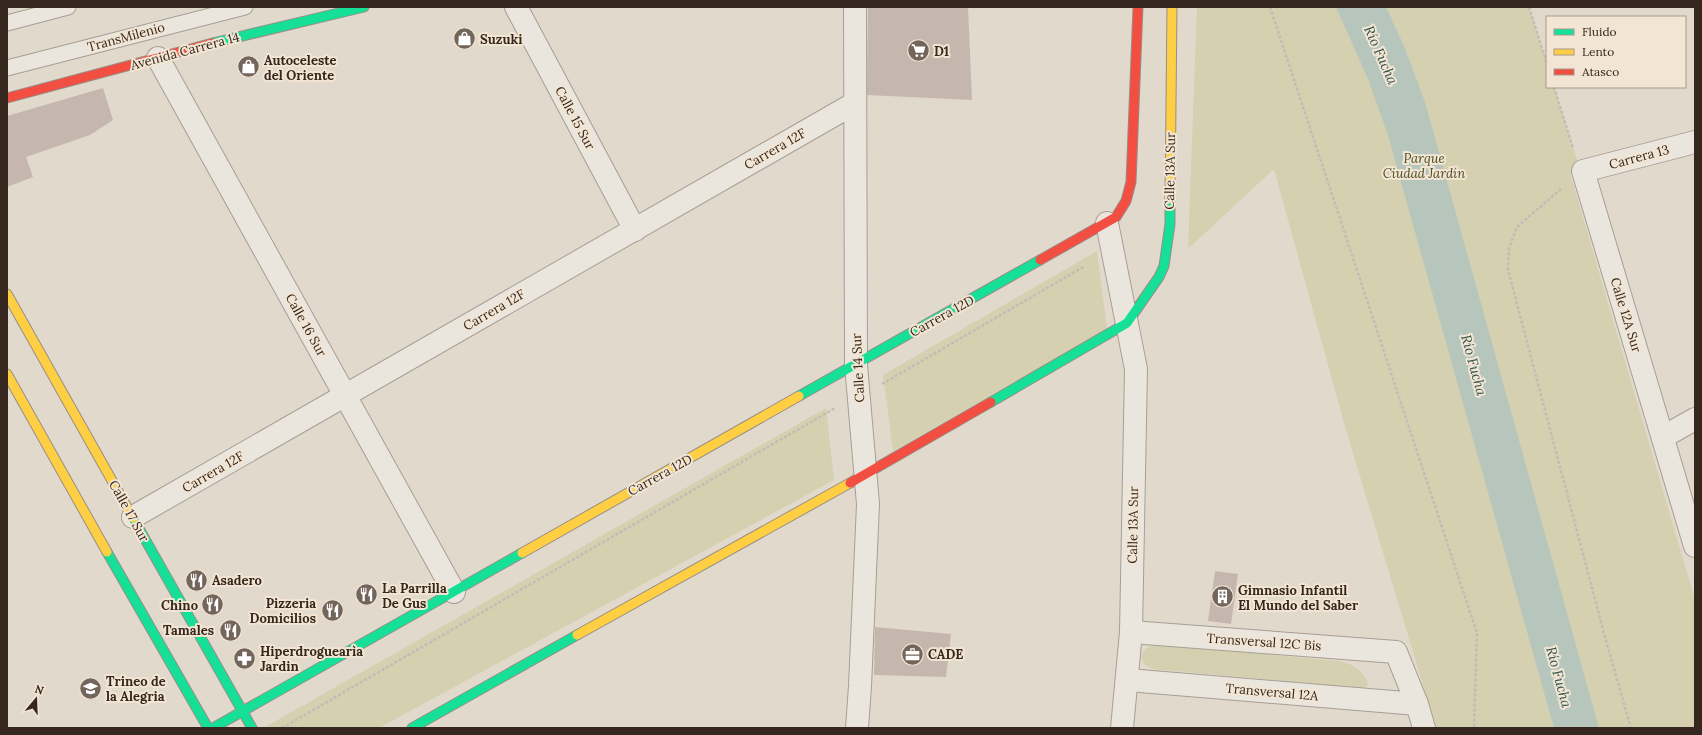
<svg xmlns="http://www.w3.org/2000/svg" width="1702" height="735" viewBox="0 0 1702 735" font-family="Lora,serif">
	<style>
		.green { fill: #d4d0b0 }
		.water { fill: #b7c6bc }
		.building { fill: #c6b7ae }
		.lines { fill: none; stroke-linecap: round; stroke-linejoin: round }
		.lane-casing { stroke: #a79e95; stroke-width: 17 }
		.street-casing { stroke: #a79e95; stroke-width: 24 }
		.fast-casing { stroke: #978e86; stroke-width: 11 }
		.slow-casing { stroke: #978e86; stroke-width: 11 }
		.jam-casing { stroke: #978e86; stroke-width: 11 }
		.path { stroke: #c3bcb4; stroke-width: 2.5; stroke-dasharray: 3 2; stroke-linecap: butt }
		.lane { stroke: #eae5dd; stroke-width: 15 }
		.street { stroke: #eae5dd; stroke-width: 22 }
		.fast { stroke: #16e098; stroke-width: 9 }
		.slow { stroke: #ffcf43; stroke-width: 9 }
		.jam { stroke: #f24e42; stroke-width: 9 }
		.labels { text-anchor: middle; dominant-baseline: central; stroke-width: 4; stroke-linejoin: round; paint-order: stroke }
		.street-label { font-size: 13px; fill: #35271e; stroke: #f3e5d3 }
		.poi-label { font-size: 13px; font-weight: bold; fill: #35271e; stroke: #f3e5d3; text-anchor: start }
		.park-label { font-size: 13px; font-style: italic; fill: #4b5026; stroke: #f3e5d3 }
		.water-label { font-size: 14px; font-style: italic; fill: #2f544d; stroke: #f3e5d3 }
	</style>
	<rect width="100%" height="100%" fill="#e2d9cd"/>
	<!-- green -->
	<g class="green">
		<path d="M 1197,7 L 1529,7 L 1547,64 L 1547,87 L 1554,87 L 1580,169 L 1570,173 L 1695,600 L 1695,728 L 1436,728 L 1346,430 L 1274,169 L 1188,249 Z"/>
		<path d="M 1097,251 L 1107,329 L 893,451 L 883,375 Z"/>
		<path d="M 826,408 L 834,480 L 379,728 L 268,728 L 267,726 Z"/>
		<path d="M 1155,644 L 1339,661 C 1351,663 1366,672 1368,685 L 1363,688 L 1152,669 L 1145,665 L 1141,657 L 1145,649 Z"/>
	</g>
	<!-- water -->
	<path class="water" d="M 1336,7 L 1386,7 L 1404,46 L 1425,102 L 1599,728 L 1554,728 L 1387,132 L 1368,79 Z"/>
	<!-- building -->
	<g class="building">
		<path d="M 868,7 L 968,7 L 972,100 L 867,95 Z"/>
		<path d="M 103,88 L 113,120 L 90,135 L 26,157 L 33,177 L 7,187 L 7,116 Z"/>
		<path d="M 1215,571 L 1238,574 L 1231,624 L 1208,621 Z"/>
		<path d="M 875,627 L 951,634 L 946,677 L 874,675 Z"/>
	</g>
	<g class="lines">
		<defs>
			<g id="lane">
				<path d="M 7,23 L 68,7"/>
				<path d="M 7,68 L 245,7"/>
			</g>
			<g id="street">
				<path d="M 516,7 L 635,230"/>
				<path d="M 855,7 L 856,365 L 868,504 L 860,686 L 857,728"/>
				<path d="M 158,58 L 454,592"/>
				<path d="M 1695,142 L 1583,171 L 1695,546"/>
				<path d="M 1107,223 L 1136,369 L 1131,632 L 1122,728"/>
				<path d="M 1663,437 L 1695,419"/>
				<path d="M 133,517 L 855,103"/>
				<path d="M 1131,632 L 1396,652 L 1417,704 L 1424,728"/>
				<path d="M 1128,680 L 1417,704"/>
			</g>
			<g id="fast">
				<path d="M 213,43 L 364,7"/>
				<path d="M 799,396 L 1040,260"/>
				<path d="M 991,402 L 1127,323 L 1159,277 L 1164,266 L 1170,224 L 1170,199"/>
				<path d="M 133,518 L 252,728"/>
				<path d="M 107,552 L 208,728"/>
				<path d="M 213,728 L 522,553"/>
				<path d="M 412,728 L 577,635"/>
			</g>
			<g id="slow">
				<path d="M 1170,199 L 1172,7"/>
				<path d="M 7,294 L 133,518"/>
				<path d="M 7,374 L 107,552"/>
				<path d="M 522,553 L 799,396"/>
				<path d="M 577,635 L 850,483"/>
			</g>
			<g id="jam">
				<path d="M 7,98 L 213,43"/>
				<path d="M 1040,260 L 1116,217 L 1126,201 L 1131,182 L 1138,7"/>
				<path d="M 850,483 L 991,402"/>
			</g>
		</defs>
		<!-- lane casing -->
		<use href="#lane" class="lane-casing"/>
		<!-- street casing -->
		<use href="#street" class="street-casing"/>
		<!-- fast casing -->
		<use href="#fast" class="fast-casing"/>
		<!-- slow casing -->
		<use href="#slow" class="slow-casing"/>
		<!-- jam casing -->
		<use href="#jam" class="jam-casing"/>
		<!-- path -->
		<g class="path">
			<path d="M 1270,7 L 1477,633 L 1474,728"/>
			<path d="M 1529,7 L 1547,64"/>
			<path d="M 1554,87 L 1573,148"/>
			<path d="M 1561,189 L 1517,227 L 1509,248 L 1508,270 L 1606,641 L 1631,728"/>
			<path d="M 882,384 L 1085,266"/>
			<path d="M 282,728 L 835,408"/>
		</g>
		<!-- lane -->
		<use href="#lane" class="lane"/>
		<!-- street -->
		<use href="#street" class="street"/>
		<!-- fast -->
		<use href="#fast" class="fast"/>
		<!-- slow -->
		<use href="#slow" class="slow"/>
		<!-- jam -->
		<use href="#jam" class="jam"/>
	</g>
	<!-- icons -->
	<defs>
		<symbol id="shop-disc" viewBox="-11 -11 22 22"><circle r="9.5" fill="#72655b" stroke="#f3e5d3"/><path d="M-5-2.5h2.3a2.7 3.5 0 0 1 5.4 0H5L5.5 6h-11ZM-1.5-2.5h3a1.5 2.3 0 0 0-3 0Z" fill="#fff"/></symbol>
		<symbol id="supermarket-disc" viewBox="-11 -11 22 22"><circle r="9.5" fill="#72655b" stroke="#f3e5d3"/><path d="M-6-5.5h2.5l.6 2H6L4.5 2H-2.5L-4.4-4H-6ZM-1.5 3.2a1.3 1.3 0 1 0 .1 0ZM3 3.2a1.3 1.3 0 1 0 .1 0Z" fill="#fff"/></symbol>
		<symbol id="restaurant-disc" viewBox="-11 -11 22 22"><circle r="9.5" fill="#72655b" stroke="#f3e5d3"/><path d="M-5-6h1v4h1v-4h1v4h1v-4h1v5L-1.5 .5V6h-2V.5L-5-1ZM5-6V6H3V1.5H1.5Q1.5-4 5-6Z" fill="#fff"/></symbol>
		<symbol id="building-disc" viewBox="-11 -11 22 22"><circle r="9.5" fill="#72655b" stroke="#f3e5d3"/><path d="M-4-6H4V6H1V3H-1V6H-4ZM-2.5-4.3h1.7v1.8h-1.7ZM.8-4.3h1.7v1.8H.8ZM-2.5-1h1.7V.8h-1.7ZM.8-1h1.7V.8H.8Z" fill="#fff"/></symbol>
		<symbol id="office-disc" viewBox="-11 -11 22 22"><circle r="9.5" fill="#72655b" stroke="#f3e5d3"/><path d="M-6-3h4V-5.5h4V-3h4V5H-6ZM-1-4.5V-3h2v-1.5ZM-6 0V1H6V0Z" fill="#fff"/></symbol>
		<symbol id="pharmacy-disc" viewBox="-11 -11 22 22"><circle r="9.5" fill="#72655b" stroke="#f3e5d3"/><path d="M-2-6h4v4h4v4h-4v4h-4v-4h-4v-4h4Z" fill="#fff"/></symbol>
		<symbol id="school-disc" viewBox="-11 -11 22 22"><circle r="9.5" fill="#72655b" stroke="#f3e5d3"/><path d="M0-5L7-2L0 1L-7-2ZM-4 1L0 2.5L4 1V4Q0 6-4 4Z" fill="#fff"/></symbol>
	</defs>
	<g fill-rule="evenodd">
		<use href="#shop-disc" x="452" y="26" width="25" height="25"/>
		<use href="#supermarket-disc" x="906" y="38" width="25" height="25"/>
		<use href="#shop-disc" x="236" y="54" width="25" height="25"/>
		<use href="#restaurant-disc" x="184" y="568" width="25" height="25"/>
		<use href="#restaurant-disc" x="354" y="582" width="25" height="25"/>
		<use href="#building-disc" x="1210" y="584" width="25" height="25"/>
		<use href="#restaurant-disc" x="200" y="592" width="25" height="25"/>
		<use href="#restaurant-disc" x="320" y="598" width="25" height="25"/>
		<use href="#restaurant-disc" x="218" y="618" width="25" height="25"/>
		<use href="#office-disc" x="900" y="642" width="25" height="25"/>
		<use href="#pharmacy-disc" x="232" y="646" width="25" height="25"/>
		<use href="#school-disc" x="78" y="676" width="25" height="25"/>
	</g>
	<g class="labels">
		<!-- street labels -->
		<g class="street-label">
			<text transform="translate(126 37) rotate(-15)">TransMilenio</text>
			<text transform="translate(185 51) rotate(-15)">Avenida Carrera 14</text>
			<text transform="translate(575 118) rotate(62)">Calle 15 Sur</text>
			<text transform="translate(775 149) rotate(-30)">Carrera 12F</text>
			<text transform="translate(1639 157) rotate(-15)">Carrera 13</text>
			<text transform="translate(1170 171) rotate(-89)">Calle 13A Sur</text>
			<text transform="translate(494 310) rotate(-30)">Carrera 12F</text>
			<text transform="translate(1626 315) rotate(73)">Calle 12A Sur</text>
			<text transform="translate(942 316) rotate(-29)">Carrera 12D</text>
			<text transform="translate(306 325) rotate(61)">Calle 16 Sur</text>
			<text transform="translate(858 368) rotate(-93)">Calle 14 Sur</text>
			<text transform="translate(213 472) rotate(-30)">Carrera 12F</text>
			<text transform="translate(660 475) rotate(-29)">Carrera 12D</text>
			<text transform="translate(129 511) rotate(61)">Calle 17 Sur</text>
			<text transform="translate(1133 525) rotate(-89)">Calle 13A Sur</text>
			<text transform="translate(1264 642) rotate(4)">Transversal 12C Bis</text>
			<text transform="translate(1272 692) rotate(5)">Transversal 12A</text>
		</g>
		<!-- poi labels -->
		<g class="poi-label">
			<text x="480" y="39">Suzuki</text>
			<text x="934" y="51">D1</text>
			<text x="264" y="60">Autoceleste<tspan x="264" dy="15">del Oriente</tspan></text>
			<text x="212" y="580">Asadero</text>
			<text x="382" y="588">La Parrilla<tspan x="382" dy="15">De Gus</tspan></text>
			<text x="1238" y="590">Gimnasio Infantil<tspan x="1238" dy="15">El Mundo del Saber</tspan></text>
			<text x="316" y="603" text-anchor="end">Pizzeria<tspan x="316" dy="15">Domicilios</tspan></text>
			<text x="198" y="605" text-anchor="end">Chino</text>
			<text x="214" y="630" text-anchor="end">Tamales</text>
			<text x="260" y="651">Hiperdroguearìa<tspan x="260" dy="15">Jardin</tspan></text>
			<text x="928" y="654">CADE</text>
			<text x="106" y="681">Trineo de<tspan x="106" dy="15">la Alegria</tspan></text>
		</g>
		<!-- park labels -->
		<g class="park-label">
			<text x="1424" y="158">Parque<tspan x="1424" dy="15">Ciudad Jardín</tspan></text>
		</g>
		<!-- water labels -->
		<g class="water-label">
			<text transform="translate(1381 55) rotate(66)">Río Fucha</text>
			<text transform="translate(1474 365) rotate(75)">Río Fucha</text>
			<text transform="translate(1559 677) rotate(75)">Río Fucha</text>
		</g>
	</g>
	<!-- border -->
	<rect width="1702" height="735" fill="none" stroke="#35271e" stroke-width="16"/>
	<!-- legend -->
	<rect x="1546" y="16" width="140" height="72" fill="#f3e5d3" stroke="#a7998b"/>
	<rect x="1554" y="29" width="20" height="6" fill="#16e098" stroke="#a7998b"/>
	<text x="1582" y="36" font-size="12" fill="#35271e">Fluido</text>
	<rect x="1554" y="49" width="20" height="6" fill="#ffcf43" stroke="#a7998b"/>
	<text x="1582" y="56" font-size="12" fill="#35271e">Lento</text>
	<rect x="1554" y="69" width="20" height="6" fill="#f24e42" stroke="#a7998b"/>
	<text x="1582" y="76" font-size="12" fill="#35271e">Atasco</text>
	<!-- north arrow -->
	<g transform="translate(36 699) rotate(19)" stroke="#f3e5d3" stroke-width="3" paint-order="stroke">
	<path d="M0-3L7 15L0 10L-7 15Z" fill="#35271e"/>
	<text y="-6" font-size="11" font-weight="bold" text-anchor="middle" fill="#35271e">N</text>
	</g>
</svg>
